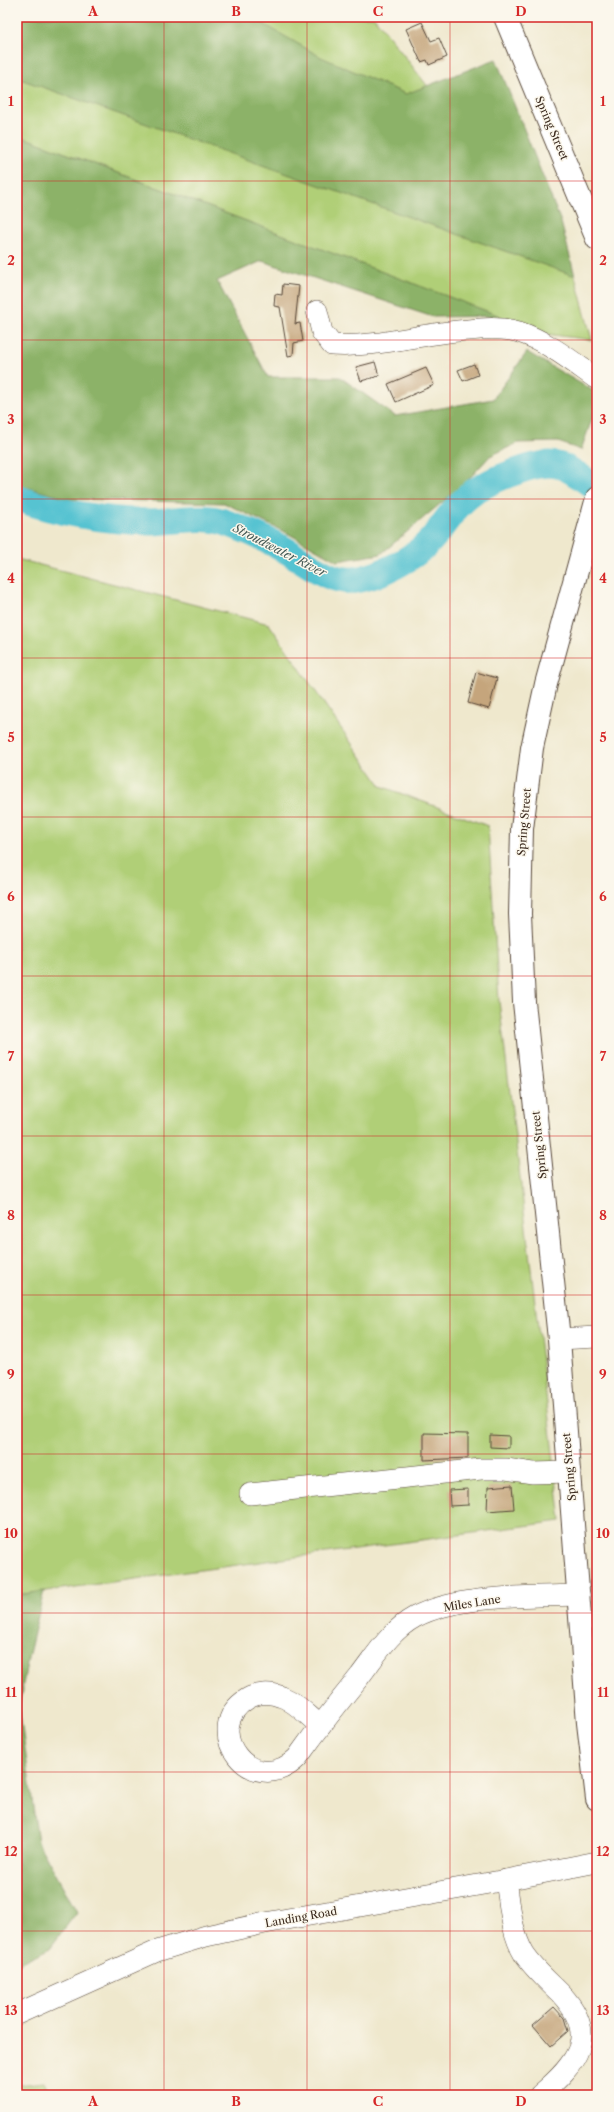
<svg xmlns="http://www.w3.org/2000/svg" width="614" height="2112" viewBox="0 0 614 2112" font-family="'Libre Caslon Text',serif">
	<style>
		.green { fill: #b0cf77; stroke: #767c4a }
		.forest { fill: #8cb268; stroke: #646e43 }
		.lines { fill: none; stroke-linecap: round; stroke-linejoin: round }
		.river { stroke: #57c3d1; stroke-width: 27 }
		.building { fill: #c5a57c }
		.minor-casing { stroke: #564638; stroke-width: 22 }
		.major-casing { stroke: #564638; stroke-width: 24 }
		.minor { stroke: #fff; stroke-width: 21 }
		.major { stroke: #fff; stroke-width: 22 }
		.grid { fill: none; stroke: #d62828; stroke-width: 1; stroke-opacity: 0.55 }
		.labels { text-anchor: middle; dominant-baseline: central; stroke-width: 3; stroke-linejoin: round; paint-order: stroke }
		.street-label { font-size: 11px; fill: #3b2a1e; stroke: #fbf7ec }
		.water-label { font-size: 12px; font-style: italic; fill: #435854; stroke: #fbf7ec }
		.neatline { fill: none; stroke: #d62828; stroke-width: 1.5 }
		.grid-label { font-size: 13px; text-anchor: middle; font-weight: bold; fill: #d62828 }
	</style>
	<rect width="100%" height="100%" fill="#fbf7ec"/>
	<filter id="ink" filterUnits="userSpaceOnUse"><feTurbulence type="fractalNoise" baseFrequency=".025" numOctaves="2"/><feDisplacementMap in="SourceGraphic" scale="8" xChannelSelector="R" yChannelSelector="G"/><feConvolveMatrix kernelMatrix="1 2 1 2 8 2 1 2 1" color-interpolation-filters="sRGB"/></filter>
	<filter id="wash" filterUnits="userSpaceOnUse"><feTurbulence type="fractalNoise" baseFrequency=".012" numOctaves="4" result="noise"/><feDisplacementMap in="SourceGraphic" scale="16" xChannelSelector="R" yChannelSelector="G"/><feGaussianBlur stdDeviation="0.9" result="paint"/><feColorMatrix in="noise" values="0 0 0 0 0 0 0 0 0 0 0 0 0 0 0 0 0 1.4 0 .05"/><feComposite in="paint" operator="in"/></filter>
	<g filter="url(#wash)">
		<rect width="100%" height="100%" fill="#efe8cd"/>
		<!-- green -->
		<g class="green">
			<path d="M 17,17 L 374,17 L 575,276 L 592,340 L 546,334 L 17,135 Z"/>
			<path d="M 17,559 L 269,624 L 381,786 L 488,826 L 499,1001 L 561,1521 L 17,1595 Z"/>
			<path d="M 44,2082 L 50,2095 L 17,2095 L 17,2085 Z"/>
		</g>
		<!-- forest -->
		<g class="forest">
			<path d="M 17,17 L 257,17 L 260,22 L 321,57 L 406,94 L 496,59 L 561,222 L 575,276 L 17,78 Z"/>
			<path d="M 17,135 L 500,316 L 433,317 L 262,261 L 217,281 L 268,377 L 340,377 L 395,416 L 493,399 L 527,352 L 597,393 L 597,405 L 581,450 L 558,442 L 518,443 L 490,456 L 466,482 L 381,554 L 337,561 L 289,534 L 224,503 L 68,499 L 17,485 Z"/>
			<path d="M 44,1591 L 28,1658 L 19,1706 L 38,1842 L 77,1912 L 50,1948 L 17,1964 L 17,1595 Z"/>
		</g>
		<g class="lines">
			<!-- river -->
			<path class="river" d="M 17,498 C 56,513 108,521 150,522 C 173,522 201,514 224,522 C 247,530 273,542 294,555 C 312,566 332,583 355,580 C 381,576 413,559 431,540 C 442,528 450,513 462,502 C 480,484 503,476 527,468 C 538,465 550,462 561,466 C 573,470 586,481 597,488"/>
		</g>
		<g id="blocks">
			<!-- building -->
			<g class="building">
				<path d="M 422,22 L 431,41 L 439,38 L 447,57 L 429,65 L 427,60 L 421,62 L 406,29 Z"/>
				<path d="M 283,284 L 299,286 L 295,324 L 300,323 L 303,341 L 294,343 L 293,355 L 288,356 L 280,307 L 274,306 L 275,294 L 282,295 Z"/>
				<path d="M 375,362 L 379,376 L 361,381 L 356,367 Z"/>
				<path d="M 474,364 L 478,375 L 463,381 L 458,370 Z"/>
				<path d="M 426,368 L 434,385 L 396,402 L 388,384 Z"/>
				<path d="M 476,672 L 497,678 L 489,709 L 468,703 Z"/>
				<path d="M 424,1433 L 468,1434 L 468,1458 L 424,1460 Z"/>
				<path d="M 490,1435 L 509,1436 L 509,1448 L 490,1447 Z"/>
				<path d="M 512,1485 L 514,1509 L 487,1511 L 488,1487 Z"/>
				<path d="M 468,1489 L 468,1505 L 450,1506 L 449,1490 Z"/>
				<path d="M 554,2007 L 564,2018 L 568,2031 L 551,2046 L 533,2025 Z"/>
			</g>
		</g>
	</g>
	<g filter="url(#ink)">
		<use href="#blocks" fill-opacity="0" stroke="#564638" stroke-width="1"/>
		<g class="lines">
			<defs>
				<g id="minor">
					<path d="M 317,311 L 322,332 L 332,345 C 378,348 422,333 468,330 C 484,328 503,327 519,332 C 547,341 573,362 597,379"/>
					<path d="M 559,1339 L 597,1337"/>
					<path d="M 250,1494 L 481,1469 L 506,1469 L 533,1473 L 570,1472"/>
					<path d="M 321,1726 C 309,1717 296,1702 282,1697 C 270,1692 257,1693 247,1699 C 199,1729 252,1801 297,1758 C 317,1730 338,1703 360,1676 C 376,1655 391,1630 415,1617 C 459,1594 531,1597 579,1595"/>
					<path d="M 506,1880 C 510,1905 511,1932 524,1954 C 534,1969 548,1981 561,1994 C 600,2036 577,2063 540,2095"/>
					<path d="M 17,2014 L 157,1951 L 206,1936 L 265,1923 L 506,1880 L 597,1862"/>
				</g>
				<g id="major">
					<path d="M 505,17 L 597,239"/>
					<path d="M 597,498 L 546,684 L 532,748 L 522,829 L 520,914 L 524,1002 L 559,1339 L 588,1723 L 597,1799"/>
				</g>
			</defs>
			<!-- minor casing -->
			<use href="#minor" class="minor-casing"/>
			<!-- major casing -->
			<use href="#major" class="major-casing"/>
			<!-- minor -->
			<use href="#minor" class="minor"/>
			<!-- major -->
			<use href="#major" class="major"/>
		</g>
	</g>
	<!-- grid -->
	<path class="grid" d="M 164,17 L 164,2095M 307,17 L 307,2095M 450,17 L 450,2095M 17,181 L 597,181M 17,340 L 597,340M 17,499 L 597,499M 17,658 L 597,658M 17,817 L 597,817M 17,976 L 597,976M 17,1136 L 597,1136M 17,1295 L 597,1295M 17,1454 L 597,1454M 17,1613 L 597,1613M 17,1772 L 597,1772M 17,1931 L 597,1931"/>
	<g class="labels">
		<!-- street labels -->
		<g class="street-label">
			<text transform="translate(552 128) rotate(67)">Spring Street</text>
			<text transform="translate(524 822) rotate(-85)">Spring Street</text>
			<text transform="translate(539 1145) rotate(-96)">Spring Street</text>
			<text transform="translate(569 1467) rotate(-95)">Spring Street</text>
			<text transform="translate(472 1603) rotate(-9)">Miles Lane</text>
			<text transform="translate(301 1917) rotate(-10)">Landing Road</text>
		</g>
		<!-- water labels -->
		<g class="water-label">
			<text transform="translate(280 550) rotate(27)">Stroudwater River</text>
		</g>
	</g>
	<!-- margin -->
	<rect width="614" height="2112" fill="none" stroke="#fbf7ec" stroke-width="44"/>
	<rect x="22" y="22" width="570" height="2068" class="neatline"/>
	<g class="grid-label">
		<text x="93" y="16">A</text>
		<text x="236" y="16">B</text>
		<text x="378" y="16">C</text>
		<text x="521" y="16">D</text>
		<text x="11" y="106">1</text>
		<text x="603" y="106">1</text>
		<text x="11" y="265">2</text>
		<text x="603" y="265">2</text>
		<text x="11" y="424">3</text>
		<text x="603" y="424">3</text>
		<text x="11" y="583">4</text>
		<text x="603" y="583">4</text>
		<text x="11" y="742">5</text>
		<text x="603" y="742">5</text>
		<text x="11" y="901">6</text>
		<text x="603" y="901">6</text>
		<text x="11" y="1061">7</text>
		<text x="603" y="1061">7</text>
		<text x="11" y="1220">8</text>
		<text x="603" y="1220">8</text>
		<text x="11" y="1379">9</text>
		<text x="603" y="1379">9</text>
		<text x="11" y="1538">10</text>
		<text x="603" y="1538">10</text>
		<text x="11" y="1697">11</text>
		<text x="603" y="1697">11</text>
		<text x="11" y="1856">12</text>
		<text x="603" y="1856">12</text>
		<text x="11" y="2015">13</text>
		<text x="603" y="2015">13</text>
		<text x="93" y="2106">A</text>
		<text x="236" y="2106">B</text>
		<text x="378" y="2106">C</text>
		<text x="521" y="2106">D</text>
	</g>
</svg>
